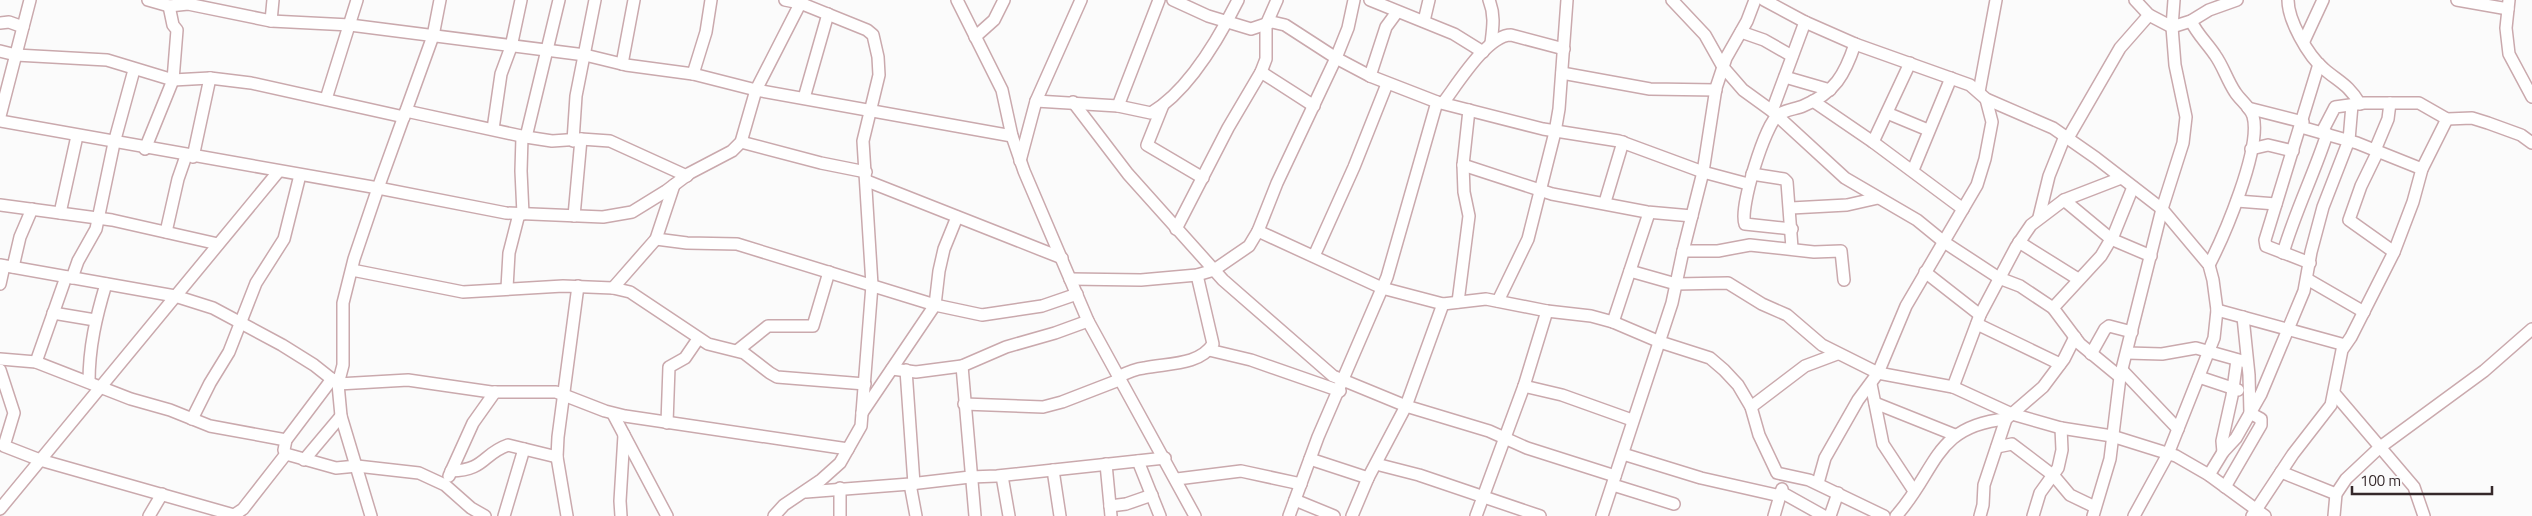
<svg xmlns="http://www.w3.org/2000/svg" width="2532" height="516" viewBox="0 0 2532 516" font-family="'Titillium Web',sans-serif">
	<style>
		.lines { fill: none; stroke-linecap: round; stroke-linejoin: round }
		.street-casing { stroke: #caa9ad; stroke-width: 14 }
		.street { stroke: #fff; stroke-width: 11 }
	</style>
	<rect width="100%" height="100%" fill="#fbfbfb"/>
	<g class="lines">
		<defs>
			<g id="street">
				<path d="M 148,0 L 169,6 L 188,4 L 271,21 L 350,25 L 585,55 L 626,65 L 693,74 L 756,90 L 1012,136"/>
				<path d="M 957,0 L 1002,90 L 1012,136 L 1024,171 L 1088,321 L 1195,516"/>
				<path d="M 1173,0 L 1208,16 L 1251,29 L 1272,22 L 1285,25 L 1336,58 L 1370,76 L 1437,102 L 1543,129 L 1619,141 L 1703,172 L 1748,184"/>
				<path d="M 1370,0 L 1454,34 L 1483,52"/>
				<path d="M 1489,0 C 1495,15 1493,27 1491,43"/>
				<path d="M 1672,0 L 1705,35 L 1723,67 L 1743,90 L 1772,111 L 1845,178 L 1917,220 L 1944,242 L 1999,278 L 2020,286 L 2053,308 L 2080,344 L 2120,377"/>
				<path d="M 1764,0 L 1805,22 L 1855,44 L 1970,85 L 1986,99 L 2053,128 L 2096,158 L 2162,209 L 2209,265 L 2213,280 L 2217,310 L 2214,338 L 2168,454 L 2134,516"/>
				<path d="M 2135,0 L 2149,15 L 2172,27 L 2191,21 L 2209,10 L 2237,0"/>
				<path d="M 2288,0 C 2288,20 2308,56 2324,69 C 2339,82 2349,85 2360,104"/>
				<path d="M 2457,0 L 2508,9"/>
				<path d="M 2509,0 L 2506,28 L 2509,54 L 2532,97"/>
				<path d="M 271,21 L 273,0"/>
				<path d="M 1424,21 L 1429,0"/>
				<path d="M 2191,21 C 2197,34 2207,43 2215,55 C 2223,66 2227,80 2235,92 C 2240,100 2250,107 2253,116 C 2262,148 2224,236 2209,265"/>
				<path d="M 0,23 L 9,22 L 23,27"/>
				<path d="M 1741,32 L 1764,40 L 1792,56"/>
				<path d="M 975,37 L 994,20 L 1004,0"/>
				<path d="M 2304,41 L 2323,0"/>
				<path d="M 0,51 L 16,55 L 107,60 L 173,80 L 210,78 L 251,83 L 404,117"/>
				<path d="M 622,64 L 634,0"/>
				<path d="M 1261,72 L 1314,106"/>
				<path d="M 1562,73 L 1650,89 L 1716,90"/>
				<path d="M 693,74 L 706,32 L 711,0"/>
				<path d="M 1370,76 L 1386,27 L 1397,12"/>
				<path d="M 1785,77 L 1830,90"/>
				<path d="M 1979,92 L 1996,0"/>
				<path d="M 804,98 L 828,14"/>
				<path d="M 326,99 L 357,0"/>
				<path d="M 1036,101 L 1118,106 L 1151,113 C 1188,91 1219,38 1238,0"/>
				<path d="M 1813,101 L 1873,142 L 1963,209"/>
				<path d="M 1073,102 L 1128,174 L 1223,280 L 1333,376 L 1406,406 L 1489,431 L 1527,448 L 1615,476"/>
				<path d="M 1443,103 C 1457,85 1487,35 1511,35 L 1564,49"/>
				<path d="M 1163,105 L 1147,145 L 1203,178"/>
				<path d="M 1118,106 L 1159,0"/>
				<path d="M 2248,108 L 2303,122"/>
				<path d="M 406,111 L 526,137 L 552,141 L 581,139 L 610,141 L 687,176"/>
				<path d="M 1772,111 L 1805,22"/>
				<path d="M 1887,113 L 1928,130"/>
				<path d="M 0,116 L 30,0"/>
				<path d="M 0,121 L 378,188 L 506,213 L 603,217 L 632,212 L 666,191 L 690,173 L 732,151 L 741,142 L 756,90 L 802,0"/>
				<path d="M 2301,127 L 2357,143 L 2422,169"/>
				<path d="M 493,129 L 501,74 L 511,47 L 521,0"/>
				<path d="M 2322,132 L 2335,107 L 2364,103 L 2419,103 L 2447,119 L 2472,118 L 2488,123 L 2521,135 L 2532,143"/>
				<path d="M 522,137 L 521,171 L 523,214"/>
				<path d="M 526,137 L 559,0"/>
				<path d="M 2068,138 L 2120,48 L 2149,15"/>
				<path d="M 573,141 L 576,96 L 595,0"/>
				<path d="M 741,142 L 821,163 L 866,172"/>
				<path d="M 1873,142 L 1910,63"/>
				<path d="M 145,149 L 173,80 L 177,30 L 173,25 L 169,6"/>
				<path d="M 2251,149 L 2268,145 L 2293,151"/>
				<path d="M 2375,150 L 2388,119 L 2390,103"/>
				<path d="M 2378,151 L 2361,186 L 2349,220 L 2394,252"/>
				<path d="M 193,157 L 210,78"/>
				<path d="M 1020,161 L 1036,101 L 1081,0"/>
				<path d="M 1463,165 L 1552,194 L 1647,212 L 1692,216"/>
				<path d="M 1913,170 L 1951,78"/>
				<path d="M 1752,174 L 1784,179 L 1787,182 L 1792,248"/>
				<path d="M 867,181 L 1062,258"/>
				<path d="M 2064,200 L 2111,239 L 2151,256"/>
				<path d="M 2237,201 L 2276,204"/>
				<path d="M 1605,202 L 1623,142"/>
				<path d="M 0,205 L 112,220 L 218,244"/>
				<path d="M 1791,208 L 1847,205 L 1878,198"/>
				<path d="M 60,213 L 77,136"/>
				<path d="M 574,216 L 581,139"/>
				<path d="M 2039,217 L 2049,176 L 2065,136"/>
				<path d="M 1176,229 L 1228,128 L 1261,72 L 1266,59 L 1266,25 L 1277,0"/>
				<path d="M 1792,229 L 1745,224 C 1739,208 1765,125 1778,115 C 1784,110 1796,109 1803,106 C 1835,93 1845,74 1855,44"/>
				<path d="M 1258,231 L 1382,288 L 1443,304 L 1486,299 L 1547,311 L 1591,316 L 1613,322 L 1660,342 L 1710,358 L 1724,370 L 1738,385 L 1751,407 L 1759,435 L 1777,473 L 1809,480 L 1884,516"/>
				<path d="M 166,232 L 178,179 L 186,156"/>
				<path d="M 656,239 L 687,243 L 737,244 L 935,305 L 982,315 L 1042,306 L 1077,294"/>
				<path d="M 2019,242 L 2078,279"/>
				<path d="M 1683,251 L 1718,251 L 1750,245 L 1814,252 L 1841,251 L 1844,280"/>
				<path d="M 2283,253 C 2295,212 2314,174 2327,134"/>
				<path d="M 1314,256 L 1354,167 L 1387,84"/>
				<path d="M 2310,263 L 2266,246 L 2265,240 L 2319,64"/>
				<path d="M 0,265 L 175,296 L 213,308 L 282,345 L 314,365 L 338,384 L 408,380 L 491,392 L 556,392 L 605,411 L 625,416 L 848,449"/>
				<path d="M 13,267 L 20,237 L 32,209"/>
				<path d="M 352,270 L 463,292 L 563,286 L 613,288 L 630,292 L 708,344 L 744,353 L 770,373 L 777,377 L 865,384"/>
				<path d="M 1630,271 L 1676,284 L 1728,283 L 1762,304 L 1787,315 L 1822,345 L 1878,373 L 1953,387 L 2012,414 L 2061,428 L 2112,436 L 2176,456 L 2209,475 L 2265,516"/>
				<path d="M 1925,272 L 1980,315"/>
				<path d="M 72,278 L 78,261 L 96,229 L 114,143 L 134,70"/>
				<path d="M 1070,279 L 1141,280 L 1197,275 L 1214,270 L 1249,246 L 1258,231 L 1277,183 L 1336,58 L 1348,28 L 1354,0"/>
				<path d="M 2307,279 L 2364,312"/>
				<path d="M 0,284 L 4,266"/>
				<path d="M 507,288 L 509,253 L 519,214"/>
				<path d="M 613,288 L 656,239 L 674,185"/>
				<path d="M 1498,301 L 1528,239 L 1555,132 L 1559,109 L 1567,0"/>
				<path d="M 1458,302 L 1469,216 L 1464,192 L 1463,165 L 1469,110"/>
				<path d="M 2053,308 L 2101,256 L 2114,234 L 2133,187"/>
				<path d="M 2217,310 L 2345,345"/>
				<path d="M 53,313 L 95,320"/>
				<path d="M 1613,322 L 1649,213"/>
				<path d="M 1977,324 L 2060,364"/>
				<path d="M 738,350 L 768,326 L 813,326 L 829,272"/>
				<path d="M 1209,350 L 1251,360 L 1340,391"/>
				<path d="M 2127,353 L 2162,354 L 2196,348 L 2246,362"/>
				<path d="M 2091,354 L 2105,329 L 2109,326 L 2132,332"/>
				<path d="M 0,359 L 36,362 L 131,399 L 170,410 L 210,426 L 286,440"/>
				<path d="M 36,362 L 66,277"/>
				<path d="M 962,366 L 975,516"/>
				<path d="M 892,369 L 916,372 L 962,366 L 1006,347 L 1055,333 L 1088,321"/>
				<path d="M 0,370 L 14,413 L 4,446 L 40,460 L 234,515 L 243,509 L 286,454"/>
				<path d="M 906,370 L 914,484"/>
				<path d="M 2122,370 L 2178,429"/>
				<path d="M 1118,377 C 1126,373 1134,369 1144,368 C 1166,363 1199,366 1213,344 L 1197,275"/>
				<path d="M 2199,377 L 2238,390"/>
				<path d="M 332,379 L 286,440 L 284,450 L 286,454 L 336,468 L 357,466 L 419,473 L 445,485 L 471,508 L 485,516"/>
				<path d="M 89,382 C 89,347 96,317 106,284"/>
				<path d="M 1871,384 L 1883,444 L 1914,491"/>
				<path d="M 1524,386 L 1562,395 L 1632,420"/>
				<path d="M 1953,387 L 1980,315 L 2016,247 L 2031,225 L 2064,200 L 2121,178"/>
				<path d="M 2334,393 L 2414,487 L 2424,516"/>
				<path d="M 1875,403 L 1955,435"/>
				<path d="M 964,404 L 1043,407 L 1062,402 L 1119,380"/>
				<path d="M 1751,407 L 1805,366 L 1837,354"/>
				<path d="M 862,413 L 935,305 L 939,271 L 944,249 L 957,217"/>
				<path d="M 613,414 L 667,516"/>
				<path d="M 192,419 L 210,383 L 229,352 L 256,283 L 284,239 L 300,175"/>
				<path d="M 667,423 L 669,367 L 685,358 L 698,339"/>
				<path d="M 1997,447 L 2012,444 L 2054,476 L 2070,495 L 2095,507"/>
				<path d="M 2223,452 L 2222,441 L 2232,396 L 2237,360"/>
				<path d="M 1623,454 L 1701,478 L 1780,496"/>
				<path d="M 1310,459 L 1368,478"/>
				<path d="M 304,460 L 341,416"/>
				<path d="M 1138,461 L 1160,516"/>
				<path d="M 1106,464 L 1111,516"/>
				<path d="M 1376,464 L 1419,475 L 1540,516"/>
				<path d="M 1053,470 L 1060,516"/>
				<path d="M 451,471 C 486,470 482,454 508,445 L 557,457"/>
				<path d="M 2281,472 L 2336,494"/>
				<path d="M 2209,475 L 2223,452 L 2236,438 L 2261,394 L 2304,291 L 2311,252 L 2323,207 L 2349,140 L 2352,105"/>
				<path d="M 449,476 L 473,423 L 495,392"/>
				<path d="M 1002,476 L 1009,516"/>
				<path d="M 1177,479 L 1241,471 L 1301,484"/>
				<path d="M 1818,483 L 1825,458 L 1858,400 L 1878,373 L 1906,306 L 1977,185 L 1985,159 L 1992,122 L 1986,99"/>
				<path d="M 910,484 L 916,516"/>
				<path d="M 1613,485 L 1674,504"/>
				<path d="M 2225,487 L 2261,425 L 2261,419 L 2250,413 L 2249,375 L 2243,317"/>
				<path d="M 840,488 L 840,516"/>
				<path d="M 806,492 L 910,484 L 970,477 L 997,476 L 1165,458"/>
				<path d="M 1781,492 L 1824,516"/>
				<path d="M 1295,500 L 1334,516"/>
				<path d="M 1110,506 L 1126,504 L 1152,495"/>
				<path d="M 0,509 L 278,172"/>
				<path d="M 149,516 L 162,494"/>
				<path d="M 371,516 L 341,416 L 338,384 L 343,365 L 343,303 L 354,259 L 378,188 L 433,36 L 440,0"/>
				<path d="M 504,516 L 524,449"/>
				<path d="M 567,516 L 557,457 L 558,437 L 578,286"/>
				<path d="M 621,516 L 620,501 L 624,435"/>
				<path d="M 774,516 L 784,505 L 821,480 L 840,463 L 861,426 L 872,285 L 863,141 L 879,75 L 878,57 L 873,35 L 867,30 L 800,3 L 785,0"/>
				<path d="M 1289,516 L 1318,437 L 1387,277 L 1437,102"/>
				<path d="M 1352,516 L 1368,478 L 1406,406 L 1443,304"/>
				<path d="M 1476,516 L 1524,386 L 1547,311"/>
				<path d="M 1602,516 L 1672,303 L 1683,251 L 1703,172 L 1716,88 L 1726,58 L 1747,21 L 1755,0"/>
				<path d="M 1774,516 L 1782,489"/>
				<path d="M 1830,516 L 1838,493"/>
				<path d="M 1896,516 C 1937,471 1933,426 2006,419"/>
				<path d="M 1980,516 L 1983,505 L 1984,485 L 2006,419 L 2043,387 L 2064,359 L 2075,337"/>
				<path d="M 2033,516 L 2040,493 L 2058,468 L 2062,450 L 2061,428"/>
				<path d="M 2093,516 L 2110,459 L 2120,377 L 2162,209 L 2183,143 L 2186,117 L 2175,65 L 2172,27 L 2174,0"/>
				<path d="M 2252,516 L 2293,454 L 2331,405 L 2342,350 L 2351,337 L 2394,252 L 2413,202 L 2422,169 L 2447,119"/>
				<path d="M 2334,516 L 2336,494 L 2346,479 L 2379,448 L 2484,371 L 2532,329"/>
			</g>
		</defs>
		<!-- street casing -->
		<use href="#street" class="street-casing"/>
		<!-- street -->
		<use href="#street" class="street"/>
	</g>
	<!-- scale -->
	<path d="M2352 486v8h140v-8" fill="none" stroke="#35282a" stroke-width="2.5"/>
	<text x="2360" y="486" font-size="15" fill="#35282a" stroke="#fbfbfb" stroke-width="4" paint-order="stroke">100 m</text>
</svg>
